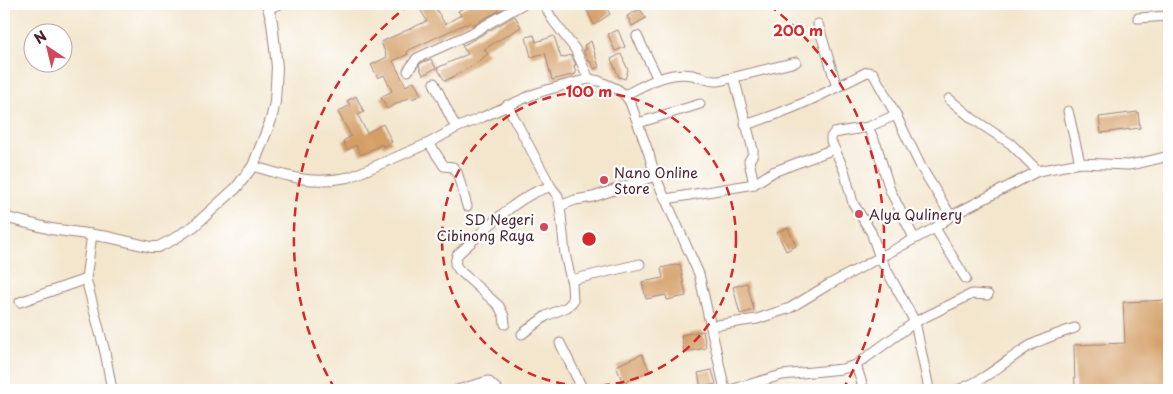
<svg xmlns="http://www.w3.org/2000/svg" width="1173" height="394" viewBox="0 0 1173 394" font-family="'Playpen Sans',sans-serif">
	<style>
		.building { fill: #d49f66 }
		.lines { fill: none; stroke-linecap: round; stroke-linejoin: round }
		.minor-casing { stroke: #9e827c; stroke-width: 11 }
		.tertiary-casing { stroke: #9e827c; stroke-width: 12 }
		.minor { stroke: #fff; stroke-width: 9 }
		.tertiary { stroke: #fff; stroke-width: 10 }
		.ring { fill: none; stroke: #d62828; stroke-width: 2.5; stroke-dasharray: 9 6 }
		.poi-dot { fill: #d1495b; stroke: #fff; stroke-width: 2 }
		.labels { text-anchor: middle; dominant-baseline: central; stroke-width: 4.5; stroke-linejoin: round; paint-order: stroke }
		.poi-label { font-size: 14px; fill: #4a1f2b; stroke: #fff; text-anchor: start }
		.centre { fill: #d62828; stroke: #fff; stroke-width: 2.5 }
		.ring-label { font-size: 15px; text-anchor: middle; font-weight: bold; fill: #d62828; stroke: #fff; stroke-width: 4.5; stroke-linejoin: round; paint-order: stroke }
	</style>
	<rect width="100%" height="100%" fill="#fff"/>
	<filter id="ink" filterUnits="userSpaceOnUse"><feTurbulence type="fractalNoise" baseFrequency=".02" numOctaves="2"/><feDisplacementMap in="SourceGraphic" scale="10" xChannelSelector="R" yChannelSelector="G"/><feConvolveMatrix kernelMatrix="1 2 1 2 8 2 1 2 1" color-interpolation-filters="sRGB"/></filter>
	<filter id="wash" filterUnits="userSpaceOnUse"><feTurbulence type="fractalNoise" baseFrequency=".0096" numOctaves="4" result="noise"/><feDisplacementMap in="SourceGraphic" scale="20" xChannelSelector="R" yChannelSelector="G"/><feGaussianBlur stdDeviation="1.12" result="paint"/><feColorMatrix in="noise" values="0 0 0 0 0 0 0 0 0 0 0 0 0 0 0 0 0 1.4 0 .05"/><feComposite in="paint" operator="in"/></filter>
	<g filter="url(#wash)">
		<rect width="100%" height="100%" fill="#f3e6cd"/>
		<g id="blocks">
			<!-- building -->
			<g class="building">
				<path d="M 417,4 L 433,4 L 445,24 L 461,15 L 458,11 L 471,4 L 502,4 L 504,8 L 473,25 L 470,22 L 466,25 L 465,24 L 407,51 L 408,54 L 393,61 L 406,86 L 414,81 L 421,95 L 412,99 L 411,97 L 402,101 L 387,109 L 381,97 L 392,91 L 384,75 L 378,78 L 371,65 L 387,57 L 381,42 L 427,21 Z"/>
				<path d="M 595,4 L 604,4 L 610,14 L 594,25 L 586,8 Z"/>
				<path d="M 640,9 L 646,18 L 632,26 L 627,16 Z"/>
				<path d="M 515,16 L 521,27 L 484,49 L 488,54 L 471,67 L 445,81 L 437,68 L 468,54 L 462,46 Z"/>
				<path d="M 618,30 L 625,47 L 615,51 L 608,34 Z"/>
				<path d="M 534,35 L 536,42 L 554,36 L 561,58 L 571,55 L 576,65 L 574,65 L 576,74 L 552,80 L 545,53 L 531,57 L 526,37 Z"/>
				<path d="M 591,41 L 599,67 L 594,69 L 590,61 L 588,61 L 583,50 L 586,50 L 584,45 Z"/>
				<path d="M 621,54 L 628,70 L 625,79 L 619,77 L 611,59 Z"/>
				<path d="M 431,59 L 436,68 L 423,75 L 419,66 L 421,63 Z"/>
				<path d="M 356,96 L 364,112 L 358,115 L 367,133 L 383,124 L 392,142 L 383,147 L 382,144 L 361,155 L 356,145 L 347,150 L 343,141 L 351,136 L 338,112 L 350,105 L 347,101 Z"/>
				<path d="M 1138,112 L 1140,128 L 1101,133 L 1099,117 Z"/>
				<path d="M 788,228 L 796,246 L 786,251 L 777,232 Z"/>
				<path d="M 680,264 L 686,296 L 667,300 L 666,295 L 646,299 L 642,282 L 663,278 L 661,268 Z"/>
				<path d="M 747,283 L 754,310 L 740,314 L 733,287 Z"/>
				<path d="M 1169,300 L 1169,390 L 1075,390 L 1074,345 L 1125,343 L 1123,302 Z"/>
				<path d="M 703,331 L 706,348 L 684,352 L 681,335 Z"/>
				<path d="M 642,354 L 650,371 L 623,383 L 616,366 Z"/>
				<path d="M 712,370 L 716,384 L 701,388 L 698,373 Z"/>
			</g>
		</g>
	</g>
	<g filter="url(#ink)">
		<use href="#blocks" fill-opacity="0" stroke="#9e827c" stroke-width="1"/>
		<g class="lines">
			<defs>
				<g id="minor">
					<path d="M 544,4 L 552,19 L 575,49 L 589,79"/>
					<path d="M 269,8 L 280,4"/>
					<path d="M 1138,18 L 1169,16"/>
					<path d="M 818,24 L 837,87 L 867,72 L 873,73 L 896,115 L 921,167 L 951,216"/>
					<path d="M 637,36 L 658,79"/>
					<path d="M 408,71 L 417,58 L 472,33 L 523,4"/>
					<path d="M 734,78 L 753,150 L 753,154 L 749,161 L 754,184"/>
					<path d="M 434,83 L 456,128"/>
					<path d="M 625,95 C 646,84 668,71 692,75 C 702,77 710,82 719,81 L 796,62"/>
					<path d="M 949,99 L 973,119 L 1011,144 L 1038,171"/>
					<path d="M 507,105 L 551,187"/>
					<path d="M 1068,111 L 1080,163"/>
					<path d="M 896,115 L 868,127 L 834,133 L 831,137 L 831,141 L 844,170 L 853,203 L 871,232 L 880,258 L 915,322 L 928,384 L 927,390"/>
					<path d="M 638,123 L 700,104"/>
					<path d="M 745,125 C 778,115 808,102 837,87"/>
					<path d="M 868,127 L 877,147 L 890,190 L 914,238"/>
					<path d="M 429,143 L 444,166 L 453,167 L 457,172 L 467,206"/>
					<path d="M 253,166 C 289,177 312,185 350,177 L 429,143 L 456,128 L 483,117 L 534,94 L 550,89 L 589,79 L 599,81 L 617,89 L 625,95 L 630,102 L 649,154 L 655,176 L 699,274 L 725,390"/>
					<path d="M 666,199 L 754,184 L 773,172 L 834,149"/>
					<path d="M 935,228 L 966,279"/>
					<path d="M 92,234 L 86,279 L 105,352 L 112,390"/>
					<path d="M 571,280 L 640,264"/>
					<path d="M 20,302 L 86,279"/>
					<path d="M 505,324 L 504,316 L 499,306 L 459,270 L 455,264 L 457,255 C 481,234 520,192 551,187 L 558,196 L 560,206 L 575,200 L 593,197 L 655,176"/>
					<path d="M 711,326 L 757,319 L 790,308 L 828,285 L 935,228 L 951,216 L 1038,171 L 1080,163 L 1128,165 L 1140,163 L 1169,156"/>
					<path d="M 522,334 L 546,316 L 567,307 L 573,301 L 572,284 L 565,254 L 560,206"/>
					<path d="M 560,343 L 583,390"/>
					<path d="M 856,365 L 864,390"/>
					<path d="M 457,390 L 488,381 L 498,390"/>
					<path d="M 730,390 L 782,375 L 842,369 L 856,365 L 915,322 L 972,294 L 988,295"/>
					<path d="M 957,390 C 985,381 1006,360 1031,345 C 1045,338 1060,333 1075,328"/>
				</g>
				<path id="tertiary" d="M 4,217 L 51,229 L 108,237 L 151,247 L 158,247 L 172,240 L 194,226 L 236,188 L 253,166 L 271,120 L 275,102 L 277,67 L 272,22 L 267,4"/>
			</defs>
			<!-- minor casing -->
			<use href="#minor" class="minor-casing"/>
			<!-- tertiary casing -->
			<use href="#tertiary" class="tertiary-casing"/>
			<!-- minor -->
			<use href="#minor" class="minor"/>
			<!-- tertiary -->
			<use href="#tertiary" class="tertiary"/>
		</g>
	</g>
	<!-- distance rings -->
	<g class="ring">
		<circle cx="589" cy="239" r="147"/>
		<path d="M335 389A295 295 0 0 1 409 5M769 5A295 295 0 0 1 843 389"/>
	</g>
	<!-- markers -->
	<g class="poi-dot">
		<circle cx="604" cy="180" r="5"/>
		<circle cx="859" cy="214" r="5"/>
		<circle cx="544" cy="227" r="5"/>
	</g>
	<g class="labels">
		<!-- poi labels -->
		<g class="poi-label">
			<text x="614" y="172">Nano Online<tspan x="614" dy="16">Store</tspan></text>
			<text x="869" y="214">Alya Qulinery</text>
			<text x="534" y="219" text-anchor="end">SD Negeri<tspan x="534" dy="16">Cibinong Raya</tspan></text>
		</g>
	</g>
	<circle cx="589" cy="239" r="8" class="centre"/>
	<g class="ring-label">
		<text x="798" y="36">200 m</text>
		<text x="589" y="97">100 m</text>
	</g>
	<!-- margin -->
	<rect width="1173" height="394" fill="none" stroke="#fff" stroke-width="20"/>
	<!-- north arrow -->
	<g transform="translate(48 48) rotate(325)"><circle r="24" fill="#ffffff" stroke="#b7a5aa"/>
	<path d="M0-4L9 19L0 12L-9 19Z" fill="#d1495b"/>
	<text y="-8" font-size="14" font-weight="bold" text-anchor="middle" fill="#4a1f2b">N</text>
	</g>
</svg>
